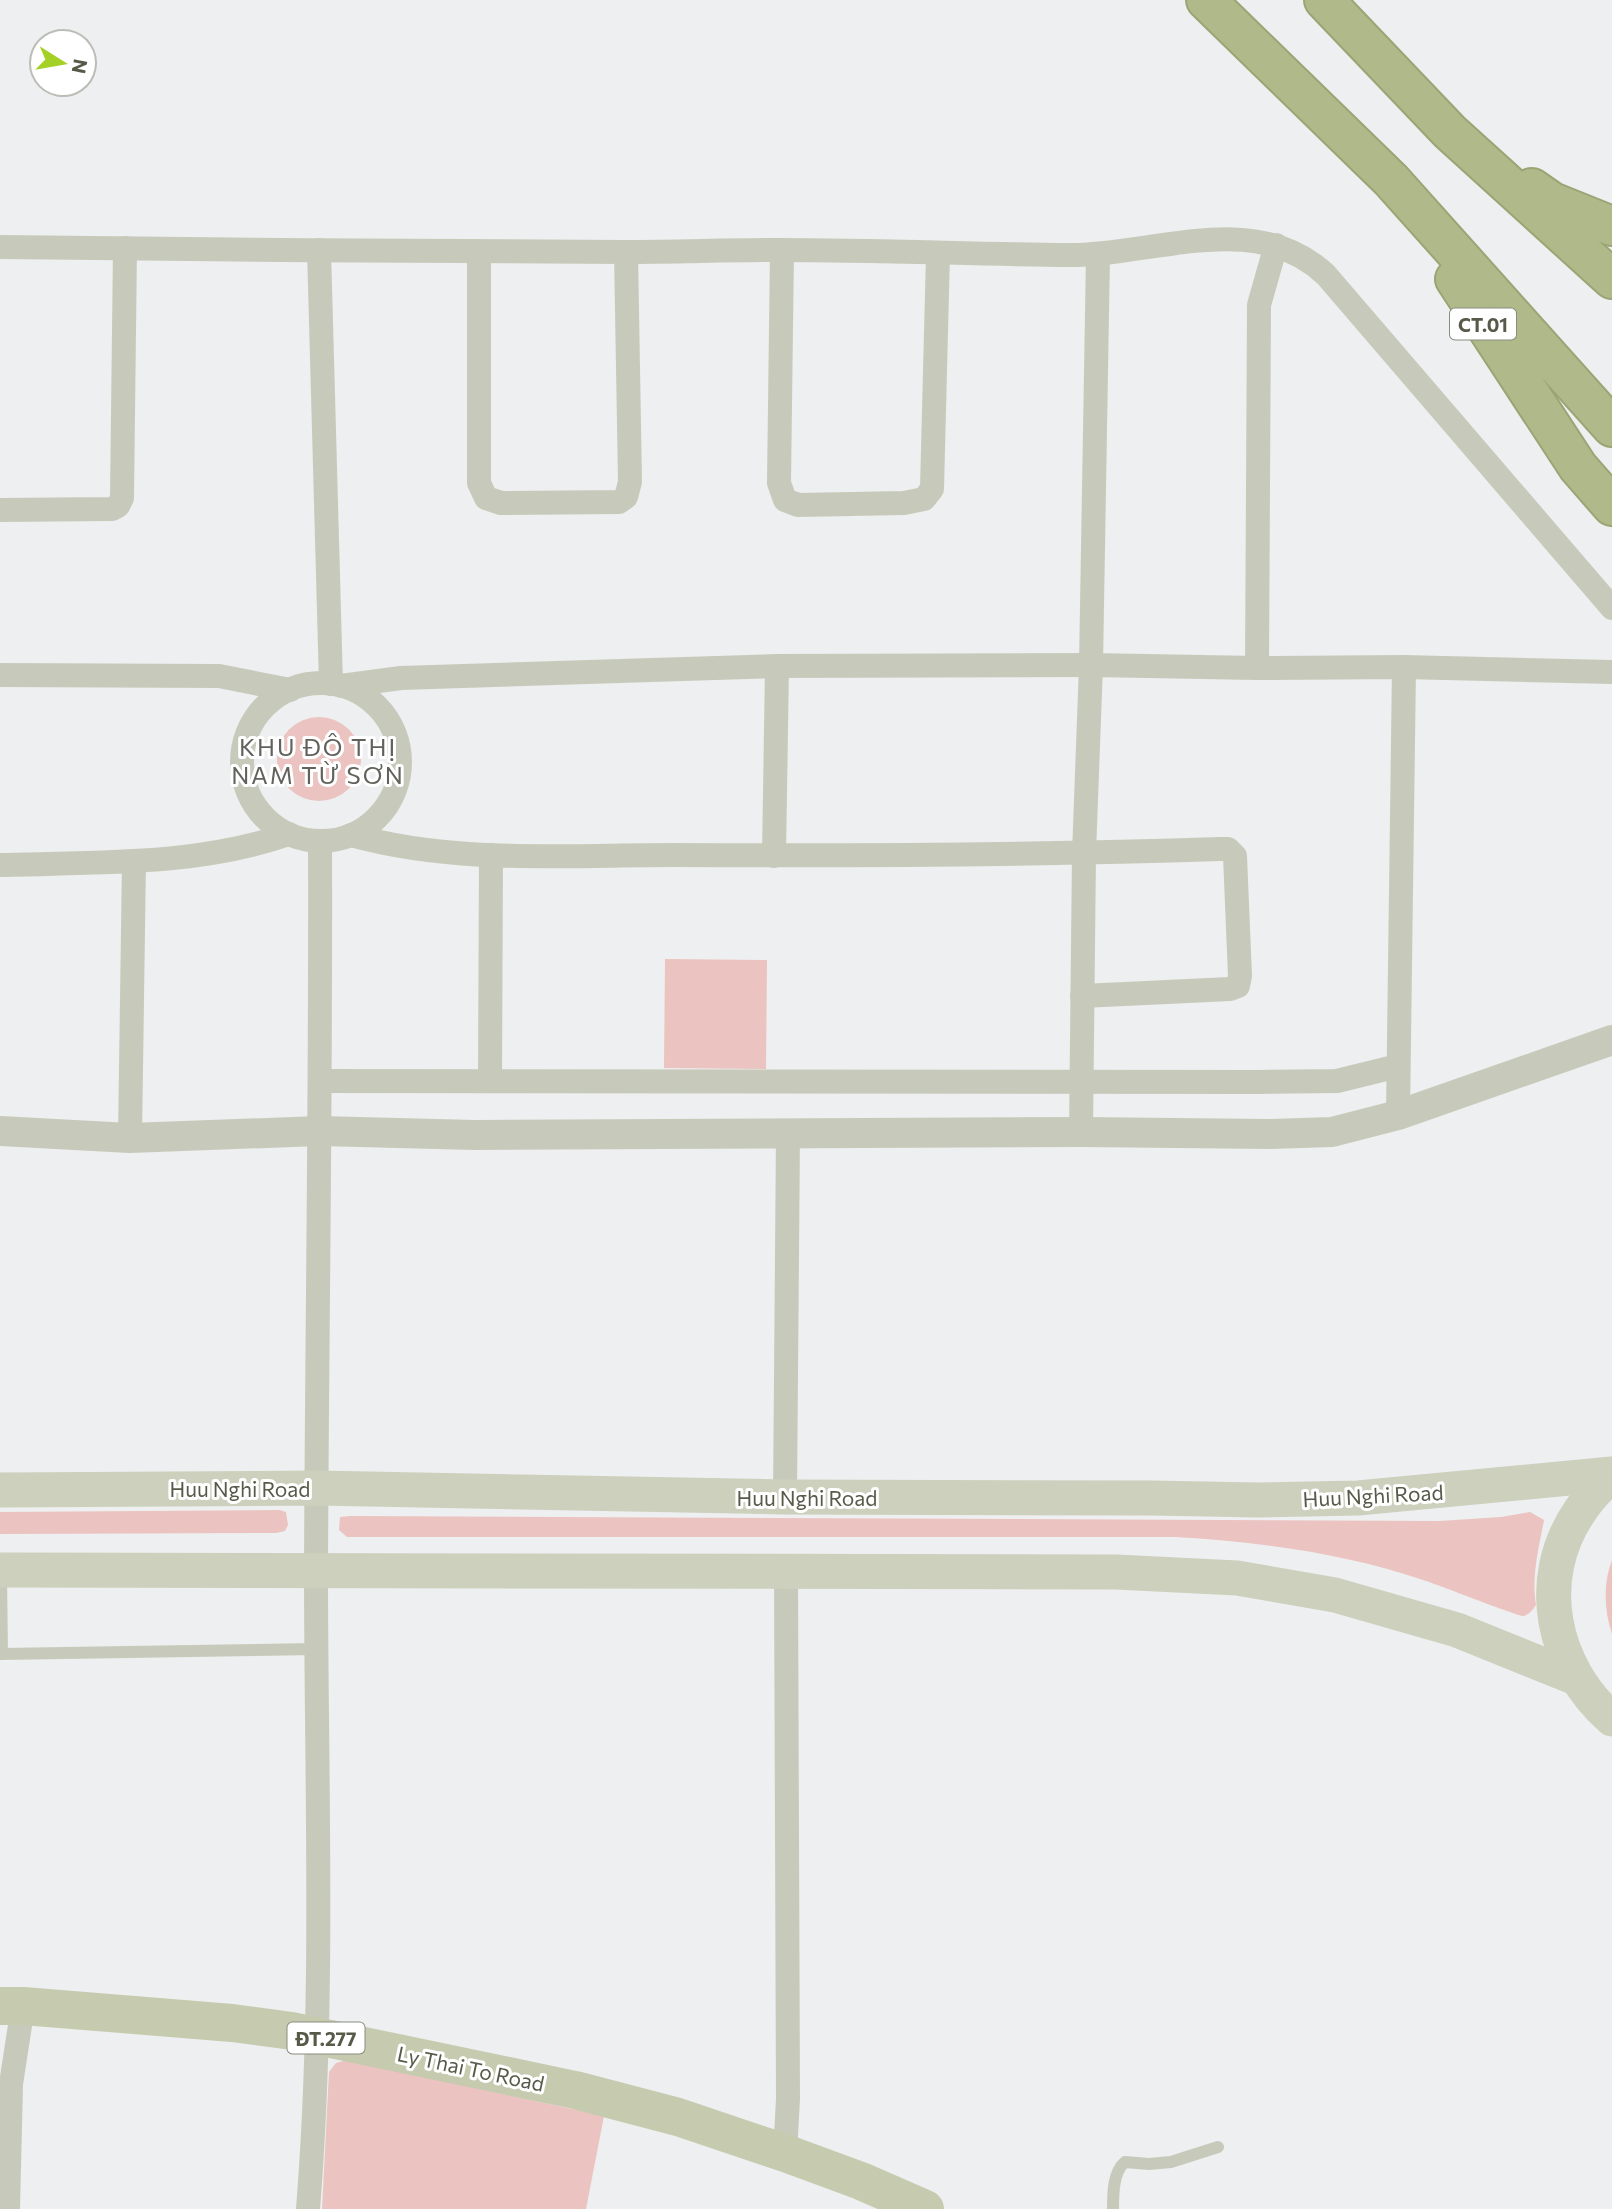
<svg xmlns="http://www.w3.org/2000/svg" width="1612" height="2209" viewBox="0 0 1612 2209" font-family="Commissioner,sans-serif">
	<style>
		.green { fill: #ebc3c0 }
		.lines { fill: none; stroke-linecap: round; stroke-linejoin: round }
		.motorway-casing { stroke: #9aa575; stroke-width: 42 }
		.service { stroke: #c7cabb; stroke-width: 12 }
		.minor { stroke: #c7cabb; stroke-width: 24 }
		.tertiary { stroke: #c7cabb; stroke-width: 30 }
		.secondary { stroke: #ccd0bd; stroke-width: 35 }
		.primary { stroke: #c6cbb0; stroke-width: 38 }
		.motorway { stroke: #afb98a; stroke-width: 38 }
		.labels { text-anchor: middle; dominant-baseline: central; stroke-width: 6; stroke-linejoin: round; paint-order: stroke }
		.shield { fill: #fff; stroke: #898c7f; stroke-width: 2 }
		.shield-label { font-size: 19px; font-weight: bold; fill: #575a48 }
		.street-label { font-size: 21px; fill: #575a48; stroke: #fff }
		.quarter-label { font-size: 24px; letter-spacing: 2px; fill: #61625b; stroke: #fff }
	</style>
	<rect width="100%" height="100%" fill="#eeeff0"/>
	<!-- green -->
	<g class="green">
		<circle cx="319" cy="759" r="42"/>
		<path d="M 665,959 L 767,960 L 766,1069 L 664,1068 Z"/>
		<path d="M 279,1510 L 286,1512 L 288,1525 L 285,1531 L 276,1533 L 0,1534 L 0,1512 Z"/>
		<path d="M 1530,1512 L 1544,1520 C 1539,1547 1531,1577 1536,1605 C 1533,1609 1530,1614 1524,1616 C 1519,1617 1437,1584 1423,1580 C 1344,1553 1259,1542 1175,1537 L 347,1537 L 339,1530 L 340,1517 L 350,1516 L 1440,1521 L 1501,1517 Z"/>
		<path d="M 1612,1560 L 1612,1634 C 1604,1610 1603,1583 1612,1560 Z"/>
		<path d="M 347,2060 L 604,2116 L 586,2209 L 322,2209 L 329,2072 L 336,2063 Z"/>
	</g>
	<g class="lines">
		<defs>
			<g id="motorway">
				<path d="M 1206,0 L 1391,180 L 1612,427"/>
				<path d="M 1324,0 L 1450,132 L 1612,279"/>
				<path d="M 1532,188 L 1552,202 L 1612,226"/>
				<path d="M 1455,279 L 1578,467 L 1612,506"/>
			</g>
		</defs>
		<!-- motorway casing -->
		<use href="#motorway" class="motorway-casing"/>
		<!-- service -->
		<g class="service">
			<path d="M 1,1574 L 2,1654"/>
			<path d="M 0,1654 L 317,1649"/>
			<path d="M 1113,2209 C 1113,2194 1113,2172 1125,2162 L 1149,2164 L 1171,2162 L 1218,2147"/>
		</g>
		<!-- minor -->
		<g class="minor">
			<path d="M 0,247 C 208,249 417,252 625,252 C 676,252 728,250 779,250 C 876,250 972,254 1068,255 C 1153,256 1256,208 1326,275 L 1612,608"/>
			<path d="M 319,250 L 331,684"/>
			<path d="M 782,250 L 779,483 L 785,500 L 798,505 L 904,503 L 924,499 L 932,489 L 938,254"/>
			<path d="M 479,251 L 479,483 L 486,498 L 501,503 L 619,502 L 626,497 L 630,482 L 626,252"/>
			<path d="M 0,510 L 112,509 L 118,506 L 122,498 L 125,248"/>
			<path d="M 1257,668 L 1259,305 L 1276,245"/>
			<path d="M 0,675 L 219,676 L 290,690"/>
			<circle cx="321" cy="762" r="79"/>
			<path d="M 341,686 L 401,678 L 777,666 L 1091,665 L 1257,668 L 1404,667 L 1612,672"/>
			<path d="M 351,835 C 454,864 567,855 673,855 C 855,856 1038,855 1220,849 L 1228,849 L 1235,856 L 1240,976 L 1238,986 L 1230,989 L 1082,996"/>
			<path d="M 774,856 L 777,666"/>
			<path d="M 0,865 C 96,862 197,866 289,834"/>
			<path d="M 321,1081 L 1259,1082 L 1337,1081 L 1398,1066"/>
			<path d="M 490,1081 L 491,855"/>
			<path d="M 1398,1115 L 1404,667"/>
			<path d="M 1081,1132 L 1084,854 L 1091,665 L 1098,255"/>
			<path d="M 130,1138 L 134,861"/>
			<path d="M 785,1497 L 788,1134"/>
			<path d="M 785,2153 L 788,2099 L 786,1571"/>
			<path d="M 8,2209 L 11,2084 L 23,2006"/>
			<path d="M 308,2209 C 325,1997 316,1783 316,1570 C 317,1327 321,1084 320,841"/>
		</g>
		<!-- tertiary -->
		<path class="tertiary" d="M 0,1131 L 130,1138 L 320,1131 L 475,1135 L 1081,1132 L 1270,1134 L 1332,1132 L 1398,1115 L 1612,1040"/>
		<!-- secondary -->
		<g class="secondary">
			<path d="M 1612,1475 C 1600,1486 1589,1497 1580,1511 C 1533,1579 1552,1667 1612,1719"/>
			<path d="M 0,1490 L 317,1488 L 785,1497 L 1151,1498 L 1258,1500 L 1358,1498 L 1612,1474"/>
			<path d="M 0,1570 L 1116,1572 L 1237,1578 L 1335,1595 L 1457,1630 L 1576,1678"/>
		</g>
		<!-- primary -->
		<path class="primary" d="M 0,2006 L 23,2006 L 232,2023 L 292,2031 L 575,2090 L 678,2117 L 785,2153 L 861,2181 L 925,2209"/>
		<!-- motorway -->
		<use href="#motorway" class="motorway"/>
	</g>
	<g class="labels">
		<!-- shield labels -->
		<g class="shield">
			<rect x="1450" y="308.5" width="66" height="31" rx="5"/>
			<rect x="287.5" y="2022.5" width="77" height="31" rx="5"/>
		</g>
		<g class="shield-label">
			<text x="1483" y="324">CT.01</text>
			<text x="326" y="2038">ĐT.277</text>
		</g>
		<!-- street labels -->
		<g class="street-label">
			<text x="240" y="1488">Huu Nghi Road</text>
			<text transform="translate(1373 1495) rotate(-3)">Huu Nghi Road</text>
			<text x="807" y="1497">Huu Nghi Road</text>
			<text transform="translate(471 2068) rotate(12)">Ly Thai To Road</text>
		</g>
		<!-- quarter labels -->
		<g class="quarter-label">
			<text x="318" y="746">KHU ĐÔ THỊ<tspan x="318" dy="28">NAM TỪ SƠN</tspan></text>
		</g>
	</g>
	<!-- north arrow -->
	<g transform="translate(63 63) rotate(101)"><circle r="33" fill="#ffffff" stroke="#bcbdb6" stroke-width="2"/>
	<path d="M0-5L12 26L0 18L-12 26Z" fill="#a5d127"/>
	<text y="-10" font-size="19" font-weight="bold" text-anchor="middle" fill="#575a48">N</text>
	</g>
</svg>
